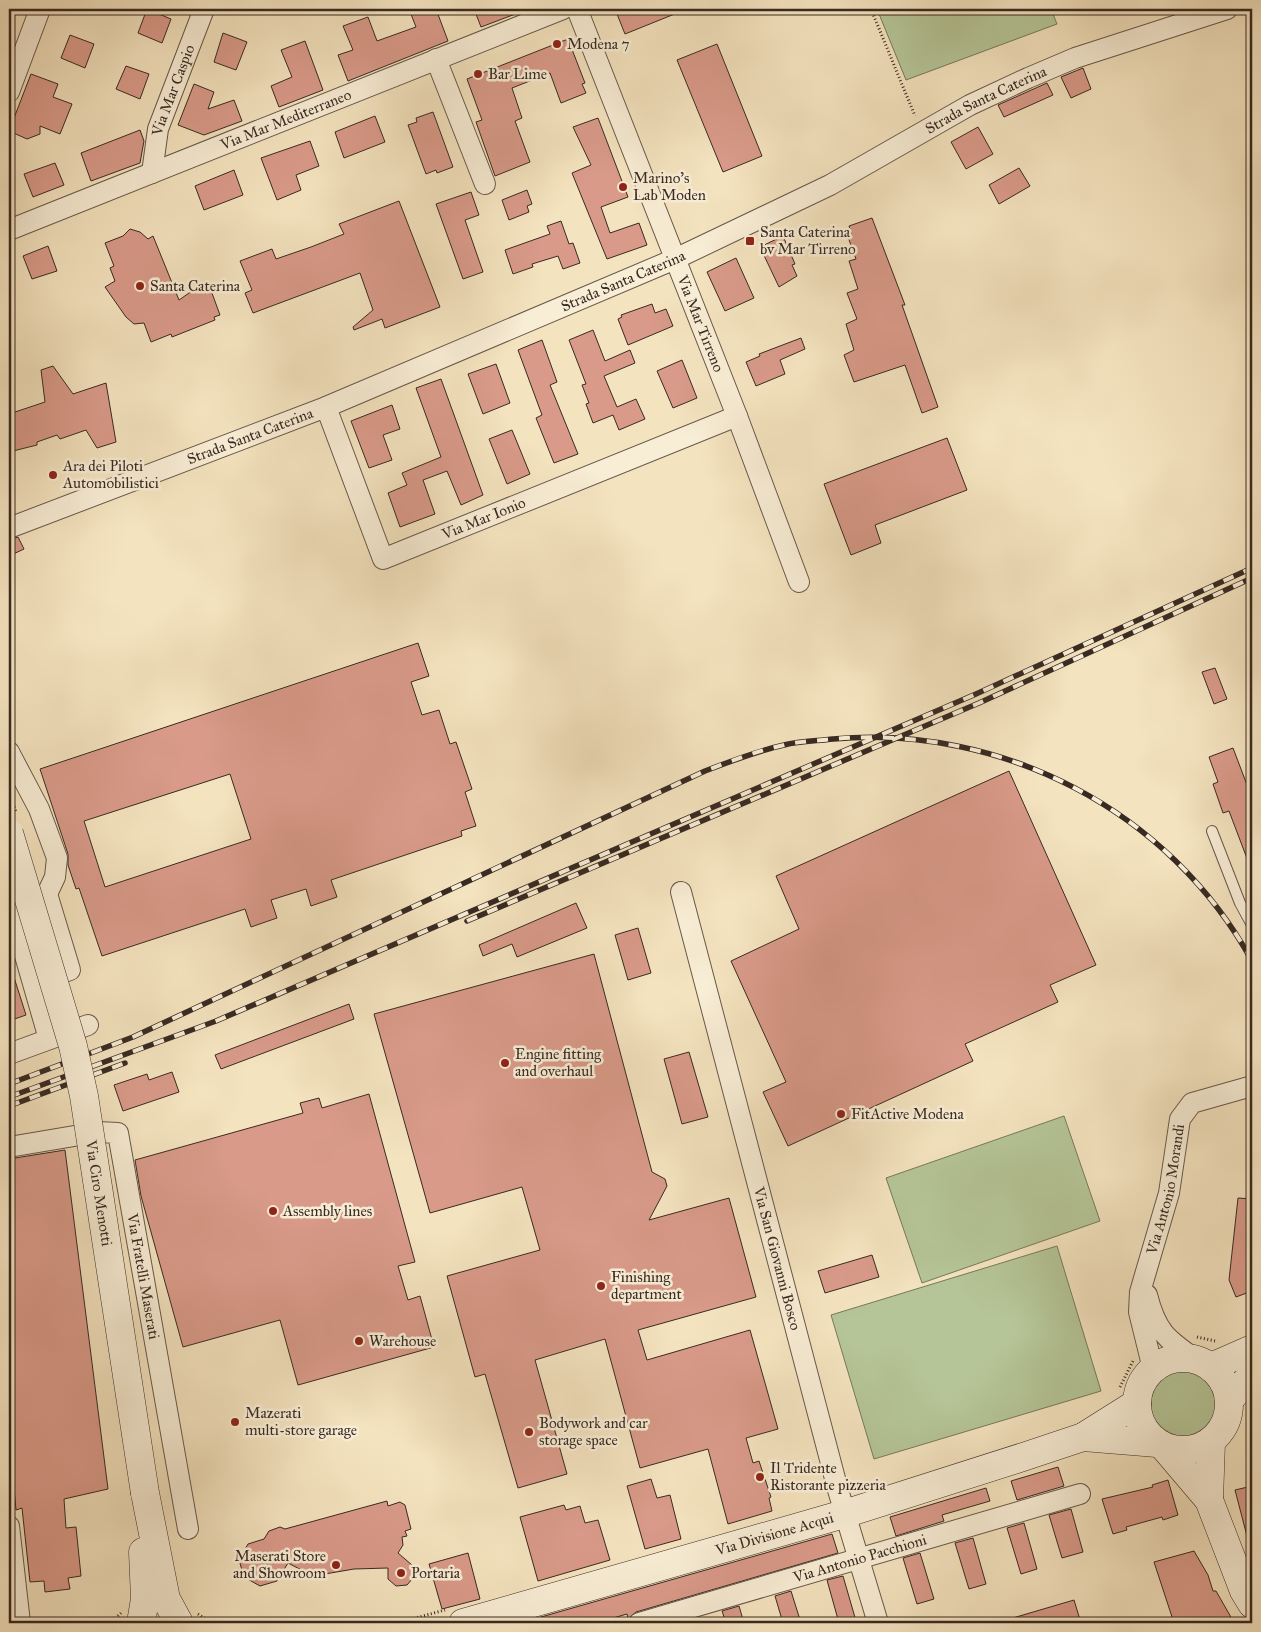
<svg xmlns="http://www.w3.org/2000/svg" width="1261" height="1632" viewBox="0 0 1261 1632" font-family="'IM FELL Great Primer',serif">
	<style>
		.green { fill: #b5c597; stroke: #76785d }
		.building { fill: #d99a89; stroke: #382a23; fill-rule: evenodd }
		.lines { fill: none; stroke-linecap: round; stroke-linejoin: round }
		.service-casing { stroke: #67584a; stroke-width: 12 }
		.minor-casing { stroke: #67584a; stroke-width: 22 }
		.secondary-casing { stroke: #382a23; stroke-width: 29 }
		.path { stroke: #382a23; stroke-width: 3; stroke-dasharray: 1 2.5; stroke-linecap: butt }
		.service { stroke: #f8edd5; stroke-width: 10 }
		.minor { stroke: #f8edd5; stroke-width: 20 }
		.secondary { stroke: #f8edd5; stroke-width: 28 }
		.rail-casing { stroke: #382a23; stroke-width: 5.5 }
		.rail { stroke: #f8edd5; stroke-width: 4; stroke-dasharray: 11; stroke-linecap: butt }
		.secondary-bridge-casing { stroke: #382a23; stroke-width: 29; stroke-linecap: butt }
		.path-bridge { stroke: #382a23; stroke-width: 3; stroke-dasharray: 1 2.5; stroke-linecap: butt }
		.secondary-bridge { stroke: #f8edd5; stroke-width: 28 }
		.poi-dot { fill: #8f2418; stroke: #f8edd5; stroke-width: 2 }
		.labels { text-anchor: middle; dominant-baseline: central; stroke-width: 5; stroke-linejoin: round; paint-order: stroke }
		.poi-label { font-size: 15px; fill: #382a23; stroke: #f8edd5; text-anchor: start }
		.street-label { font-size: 15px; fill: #382a23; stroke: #f8edd5 }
	</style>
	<rect width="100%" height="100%" fill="#f4e3bf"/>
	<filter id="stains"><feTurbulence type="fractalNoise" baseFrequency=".004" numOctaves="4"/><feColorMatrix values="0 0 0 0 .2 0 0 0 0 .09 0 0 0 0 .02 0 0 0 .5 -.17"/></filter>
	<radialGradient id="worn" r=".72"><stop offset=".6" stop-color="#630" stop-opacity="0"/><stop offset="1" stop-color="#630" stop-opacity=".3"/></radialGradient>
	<!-- green -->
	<g class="green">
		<path d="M 877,9 L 1051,9 L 1057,24 L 906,80 Z"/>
		<path d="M 1064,1116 L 1100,1221 L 922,1283 L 886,1178 Z"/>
		<path d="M 1057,1246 L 1101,1391 L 874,1459 L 831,1315 Z"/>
		<circle cx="1184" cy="1404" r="39"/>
	</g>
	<!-- building -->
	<g class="building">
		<path d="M 147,9 L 171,19 L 162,43 L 138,33 Z"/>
		<path d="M 409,9 L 436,9 L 448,41 L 348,81 L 338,55 L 353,50 L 343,26 L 368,17 L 377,41 L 416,27 Z"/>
		<path d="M 474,9 L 526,9 L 526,10 L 481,27 Z"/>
		<path d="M 615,9 L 687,9 L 625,34 Z"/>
		<path d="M 223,33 L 247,42 L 236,70 L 214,62 Z"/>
		<path d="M 70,35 L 94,44 L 85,68 L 61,58 Z"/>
		<path d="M 568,39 L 585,83 L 582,84 L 586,93 L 561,103 L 550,73 L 512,88 L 522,118 L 515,121 L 530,162 L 495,176 L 476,122 L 482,120 L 467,79 Z"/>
		<path d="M 305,41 L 323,90 L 279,107 L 271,86 L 292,77 L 281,50 Z"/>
		<path d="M 717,44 L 762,156 L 723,172 L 677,60 Z"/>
		<path d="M 126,66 L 149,74 L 140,99 L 116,89 Z"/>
		<path d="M 1083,68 L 1091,89 L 1071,98 L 1061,77 Z"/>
		<path d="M 31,74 L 58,84 L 53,97 L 72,104 L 60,134 L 40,126 L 40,134 L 27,139 L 9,131 Z"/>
		<path d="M 1047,83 L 1053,95 L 1004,117 L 998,105 Z"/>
		<path d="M 194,84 L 214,92 L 208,109 L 234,100 L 242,121 L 204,135 L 178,125 Z"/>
		<path d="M 433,112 L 453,167 L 437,173 L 436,170 L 426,174 L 408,125 L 417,122 L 416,118 Z"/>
		<path d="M 375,116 L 385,142 L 344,158 L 335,132 Z"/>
		<path d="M 598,118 L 628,197 L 601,207 L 610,233 L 639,223 L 647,245 L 607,259 L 572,173 L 591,165 L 573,127 Z"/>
		<path d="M 978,127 L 993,154 L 966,169 L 951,142 Z"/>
		<path d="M 140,130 L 144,141 L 140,163 L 91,181 L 81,153 Z"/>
		<path d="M 310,141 L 319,166 L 296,175 L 301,190 L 277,200 L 261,158 Z"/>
		<path d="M 55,163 L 64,185 L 33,197 L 24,174 Z"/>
		<path d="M 1019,168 L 1030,186 L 999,204 L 989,185 Z"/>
		<path d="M 234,170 L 243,195 L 204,210 L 195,186 Z"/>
		<path d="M 527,190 L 532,204 L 527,206 L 529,212 L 509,220 L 502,200 Z"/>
		<path d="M 471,192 L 479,215 L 465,220 L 483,272 L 463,279 L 436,204 Z"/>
		<path d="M 399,201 L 440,307 L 385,328 L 382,319 L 354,330 L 353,327 L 373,310 L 360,273 L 253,313 L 245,293 L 252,290 L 240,261 L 272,249 L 276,259 L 311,247 L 344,234 L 339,224 Z"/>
		<path d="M 872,218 L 905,305 L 902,305 L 938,407 L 922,413 L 905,365 L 854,382 L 844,355 L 854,350 L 846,324 L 857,319 L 847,293 L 858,289 L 849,261 L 856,259 L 848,237 L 852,236 L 849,226 Z"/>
		<path d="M 561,221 L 569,244 L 573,243 L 580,263 L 563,269 L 558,256 L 532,264 L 533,267 L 513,274 L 505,250 L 550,234 L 547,226 Z"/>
		<path d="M 130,229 L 140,232 L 148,239 L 153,236 L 179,300 L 192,291 L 209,285 L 220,315 L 214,317 L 215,320 L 172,337 L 171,334 L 151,342 L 144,323 L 134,324 L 126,317 L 105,287 L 115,281 L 110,268 L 114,266 L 105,243 L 123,236 Z"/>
		<path d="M 783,236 L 795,264 L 792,265 L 797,276 L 779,287 L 760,247 Z"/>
		<path d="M 48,246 L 57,271 L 32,279 L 23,256 Z"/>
		<path d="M 736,258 L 754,298 L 725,311 L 707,272 Z"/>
		<path d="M 652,304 L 655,313 L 666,309 L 673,326 L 628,345 L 618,319 L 622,317 L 621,315 Z"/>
		<path d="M 593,330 L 605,361 L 630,350 L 635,363 L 604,376 L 617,407 L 636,399 L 645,419 L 619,430 L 613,415 L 593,423 L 586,404 L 589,403 L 582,385 L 586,384 L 569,340 Z"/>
		<path d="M 801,338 L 805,349 L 780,360 L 785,374 L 756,386 L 746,362 L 760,356 L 759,354 Z"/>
		<path d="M 542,340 L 557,382 L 550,385 L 578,454 L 554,463 L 536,418 L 542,415 L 518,350 Z"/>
		<path d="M 682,360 L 697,398 L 673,408 L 657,371 Z"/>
		<path d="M 496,364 L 510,403 L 483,414 L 468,374 Z"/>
		<path d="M 53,366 L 73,394 L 106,383 L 116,442 L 97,448 L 86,430 L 60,439 L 57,435 L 37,442 L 37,445 L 9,452 L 9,414 L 45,402 L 41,370 Z"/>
		<path d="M 441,379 L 483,495 L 461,505 L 447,471 L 423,480 L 435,514 L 400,527 L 388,493 L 407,485 L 402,473 L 441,457 L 416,388 Z"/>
		<path d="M 392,405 L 400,429 L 383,435 L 392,460 L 369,468 L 351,421 Z"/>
		<path d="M 512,430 L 530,474 L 507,484 L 489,439 Z"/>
		<path d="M 947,438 L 967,490 L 875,525 L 881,543 L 851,555 L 824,484 Z"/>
		<path d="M 18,537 L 24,549 L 9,556 L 9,540 Z"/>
		<path d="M 418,643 L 429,676 L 411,682 L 422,715 L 439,710 L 450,744 L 456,742 L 472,789 L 465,792 L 476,826 L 461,831 L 462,836 L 331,880 L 337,897 L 311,906 L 306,889 L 271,900 L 277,918 L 251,927 L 245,909 L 102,956 L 79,888 L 76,889 L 68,865 L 68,854 L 40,769 ZM 230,774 L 251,839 L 105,887 L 84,821 Z"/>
		<path d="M 1215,668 L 1227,699 L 1214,704 L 1202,672 Z"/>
		<path d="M 1233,748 L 1252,798 L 1251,869 L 1229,811 L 1223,813 L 1213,784 L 1218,782 L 1209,757 Z"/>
		<path d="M 1009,771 L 1096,965 L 1050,985 L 1058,1002 L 965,1044 L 973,1061 L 788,1146 L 763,1092 L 786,1082 L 731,961 L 799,929 L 776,876 Z"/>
		<path d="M 576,903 L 587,928 L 517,957 L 512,944 L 483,956 L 479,945 Z"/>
		<path d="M 638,928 L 651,973 L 628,980 L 615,935 Z"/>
		<path d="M 594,954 L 652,1172 L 665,1179 L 667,1186 L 649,1220 L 729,1198 L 756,1297 L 638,1330 L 647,1360 L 750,1330 L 778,1429 L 746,1438 L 753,1463 L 759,1461 L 771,1497 L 769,1498 L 772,1511 L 728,1524 L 708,1449 L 640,1468 L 605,1339 L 535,1360 L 567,1474 L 518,1488 L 485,1374 L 475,1377 L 447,1276 L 540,1250 L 522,1187 L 430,1213 L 374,1014 Z"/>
		<path d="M 12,971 L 26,1015 L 9,1021 L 9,972 Z"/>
		<path d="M 349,1004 L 354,1019 L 221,1069 L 215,1055 Z"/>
		<path d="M 689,1052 L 708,1117 L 682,1124 L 664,1059 Z"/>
		<path d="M 172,1072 L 179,1092 L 123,1111 L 114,1085 L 147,1074 L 149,1080 Z"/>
		<path d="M 369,1094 L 415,1262 L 398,1266 L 408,1300 L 420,1296 L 434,1347 L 298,1385 L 280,1320 L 183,1347 L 141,1196 L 135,1160 L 303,1113 L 300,1103 L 319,1098 L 322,1108 Z"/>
		<path d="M 65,1150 L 108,1489 L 64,1499 L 66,1528 L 76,1527 L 81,1576 L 68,1578 L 70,1589 L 45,1592 L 44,1581 L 30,1582 L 22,1508 L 16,1510 L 9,1433 L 9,1159 Z"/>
		<path d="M 1238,1198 L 1252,1199 L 1252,1291 L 1236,1297 L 1229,1280 Z"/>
		<path d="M 872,1255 L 879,1277 L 825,1293 L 818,1271 Z"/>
		<path d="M 1058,1467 L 1064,1486 L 1017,1500 L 1011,1481 Z"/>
		<path d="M 651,1479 L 657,1498 L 670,1495 L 681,1539 L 645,1549 L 627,1486 Z"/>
		<path d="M 1168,1480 L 1178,1515 L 1163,1520 L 1162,1517 L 1126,1527 L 1127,1530 L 1113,1534 L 1102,1499 L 1153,1487 L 1152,1485 Z"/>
		<path d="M 1252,1486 L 1252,1540 L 1248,1540 L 1235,1490 Z"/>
		<path d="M 986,1488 L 990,1501 L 942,1515 L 944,1521 L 896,1536 L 890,1517 Z"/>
		<path d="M 387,1501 L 388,1506 L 400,1502 L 405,1505 L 411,1529 L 405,1531 L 407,1536 L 402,1537 L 403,1545 L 398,1553 L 419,1571 L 407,1585 L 396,1586 L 388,1579 L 388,1568 L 354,1569 L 313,1576 L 288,1563 L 277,1581 L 260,1586 L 244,1577 L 239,1560 L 248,1544 L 264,1539 L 269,1531 L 280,1527 L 285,1529 Z"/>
		<path d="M 564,1505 L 566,1510 L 580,1506 L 585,1523 L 598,1520 L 610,1560 L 538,1581 L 520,1517 Z"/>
		<path d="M 1071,1509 L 1083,1552 L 1062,1558 L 1049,1515 Z"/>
		<path d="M 1024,1523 L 1037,1569 L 1021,1574 L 1007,1528 Z"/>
		<path d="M 832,1534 L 838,1553 L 636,1612 L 628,1619 L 627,1614 L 596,1623 L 535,1623 L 534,1619 Z"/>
		<path d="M 973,1538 L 986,1584 L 969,1589 L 955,1543 Z"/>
		<path d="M 1194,1551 L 1208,1575 L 1213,1591 L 1216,1591 L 1232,1619 L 1216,1623 L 1174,1623 L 1154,1562 Z"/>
		<path d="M 468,1553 L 480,1599 L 442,1609 L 429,1564 Z"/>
		<path d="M 920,1553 L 934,1599 L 917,1604 L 903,1558 Z"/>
		<path d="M 843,1576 L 856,1621 L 849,1623 L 839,1623 L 827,1580 Z"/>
		<path d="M 791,1591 L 801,1623 L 783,1623 L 775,1596 Z"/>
		<path d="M 1074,1600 L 1081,1623 L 1007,1623 L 1006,1620 Z"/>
		<path d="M 739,1606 L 744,1623 L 726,1623 L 722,1611 Z"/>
	</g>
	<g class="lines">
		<defs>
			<path id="service" d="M 1212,831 L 1240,903 L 1252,925"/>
			<g id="minor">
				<path id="s1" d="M 577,9 L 737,416 L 799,582"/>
				<path d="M 436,59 L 485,184"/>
				<path d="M 9,92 L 40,9"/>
				<path id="s2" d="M 152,173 L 158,129 L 204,9"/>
				<path id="s3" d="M 9,230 L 563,9"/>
				<path id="s4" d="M 326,407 L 383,559 L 737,416"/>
				<path id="s5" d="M 9,528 L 326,407 L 675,259 L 830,185 L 970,105 L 1028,78 L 1075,58 L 1227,9"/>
				<path d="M 9,752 L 39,809 L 57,858 L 55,877 L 47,894 L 11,907"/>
				<path id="s6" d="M 681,892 L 838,1490 L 878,1623"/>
				<path d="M 11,907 L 49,1039"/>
				<path d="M 39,981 L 70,970 L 47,894"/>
				<path d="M 9,1054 L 88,1025"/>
				<path id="s7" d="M 9,1147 L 98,1132 L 118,1133 L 188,1529"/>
				<path d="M 1147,1295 C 1156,1331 1166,1339 1195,1359"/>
				<path id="s8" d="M 1153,1369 L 1139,1312 L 1140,1292 L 1169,1193 L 1180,1119 L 1192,1103 L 1252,1086"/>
				<path d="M 9,1526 L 20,1623"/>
				<path id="s9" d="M 639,1623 L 1080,1494"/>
			</g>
			<g id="secondary">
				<circle cx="1183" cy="1404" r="46"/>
				<path d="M 1211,1367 L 1252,1349"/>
				<path d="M 1229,1400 L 1252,1375"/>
				<path d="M 1083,1437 L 1157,1443"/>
				<path d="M 1164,1447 L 1209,1500 L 1244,1591 L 1252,1604"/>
				<path d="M 145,1493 L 166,1599 L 179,1623"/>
				<path d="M 1209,1500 L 1211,1442"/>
				<path d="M 141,1623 L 145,1599 L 143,1552"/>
				<path id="s10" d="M 463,1623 L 844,1514 L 1023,1457 L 1083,1437 L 1137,1403"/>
			</g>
		</defs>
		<!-- service casing -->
		<use href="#service" class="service-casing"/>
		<!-- minor casing -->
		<use href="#minor" class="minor-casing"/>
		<!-- secondary casing -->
		<use href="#secondary" class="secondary-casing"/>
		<!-- path -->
		<g class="path">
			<path d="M 871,9 L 915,116"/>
			<path d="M 1197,1337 L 1215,1341"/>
			<path d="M 1120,1387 L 1133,1361"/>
			<path d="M 198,1614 L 212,1623"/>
			<path d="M 110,1623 L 121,1613"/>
			<path d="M 397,1623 L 445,1610"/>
		</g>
		<!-- service -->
		<use href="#service" class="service"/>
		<!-- minor -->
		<use href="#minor" class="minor"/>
		<!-- secondary -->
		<use href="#secondary" class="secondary"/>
		<defs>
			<g id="rail">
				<path d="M 467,921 L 979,703 L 1252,578"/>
				<path d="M 9,1084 L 133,1037 L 705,771 C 731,761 757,751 784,745 C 800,741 817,741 833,739 C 1002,724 1170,811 1252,961"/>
				<path d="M 9,1097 L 216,1021 L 976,694 L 1252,568"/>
				<path d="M 9,1106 L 125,1063"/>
			</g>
		</defs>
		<!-- rail casing -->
		<use href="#rail" class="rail-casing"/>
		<!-- rail -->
		<use href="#rail" class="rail"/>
		<defs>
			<g id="secondary-bridge">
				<path id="s11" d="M 9,833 L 73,1046 L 84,1096 L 145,1493"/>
			</g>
		</defs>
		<!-- secondary-bridge casing -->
		<use href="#secondary-bridge" class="secondary-bridge-casing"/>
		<!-- path-bridge -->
		<path class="path-bridge" d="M 9,790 L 16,812"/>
		<!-- secondary-bridge -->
		<use href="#secondary-bridge" class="secondary-bridge"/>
	</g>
	<!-- markers -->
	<g class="poi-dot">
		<circle cx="557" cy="44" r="5"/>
		<circle cx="478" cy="74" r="5"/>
		<circle cx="623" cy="187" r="5"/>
		<rect x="745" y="236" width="10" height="10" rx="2.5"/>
		<circle cx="140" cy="286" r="5"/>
		<circle cx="53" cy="475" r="5"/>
		<circle cx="505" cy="1063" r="5"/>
		<circle cx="841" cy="1114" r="5"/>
		<circle cx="273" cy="1211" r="5"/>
		<circle cx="601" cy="1286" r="5"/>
		<circle cx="359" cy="1341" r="5"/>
		<circle cx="235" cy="1422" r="5"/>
		<circle cx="529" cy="1432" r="5"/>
		<circle cx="760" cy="1477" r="5"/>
		<circle cx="336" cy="1565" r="5"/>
		<circle cx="401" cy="1573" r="5"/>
	</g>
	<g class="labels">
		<!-- poi labels -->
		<g class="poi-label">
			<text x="567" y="44">Modena 7</text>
			<text x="488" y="74">Bar Lime</text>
			<text x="633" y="178">Marino's<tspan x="633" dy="17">Lab Moden</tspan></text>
			<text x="760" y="232">Santa Caterina<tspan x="760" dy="17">bv Mar Tirreno</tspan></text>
			<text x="150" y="286">Santa Caterina</text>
			<text x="63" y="466">Ara dei Piloti<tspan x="63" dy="17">Automobilistici</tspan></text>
			<text x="515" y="1054">Engine fitting<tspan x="515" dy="17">and overhaul</tspan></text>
			<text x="851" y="1114">FitActive Modena</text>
			<text x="283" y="1211">Assembly lines</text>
			<text x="611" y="1277">Finishing<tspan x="611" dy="17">department</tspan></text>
			<text x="369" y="1341">Warehouse</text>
			<text x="245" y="1413">Mazerati<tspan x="245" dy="17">multi-store garage</tspan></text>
			<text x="539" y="1423">Bodywork and car<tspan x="539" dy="17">storage space</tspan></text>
			<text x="770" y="1468">Il Tridente<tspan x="770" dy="17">Ristorante pizzeria</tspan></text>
			<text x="326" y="1556" text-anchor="end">Maserati Store<tspan x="326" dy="17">and Showroom</tspan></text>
			<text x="411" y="1573">Portaria</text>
		</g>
		<!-- street labels -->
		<g class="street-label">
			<text stroke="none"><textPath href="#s2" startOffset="86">Via Mar Caspio</textPath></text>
			<text stroke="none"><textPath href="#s5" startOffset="1068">Strada Santa Caterina</textPath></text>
			<text stroke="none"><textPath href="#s3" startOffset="298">Via Mar Mediterraneo</textPath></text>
			<text stroke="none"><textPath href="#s5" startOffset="662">Strada Santa Caterina</textPath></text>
			<text stroke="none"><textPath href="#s1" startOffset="338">Via Mar Tirreno</textPath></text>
			<text stroke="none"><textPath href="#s5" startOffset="258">Strada Santa Caterina</textPath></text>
			<text stroke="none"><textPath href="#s4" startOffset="271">Via Mar Ionio</textPath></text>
			<text stroke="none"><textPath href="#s8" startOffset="185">Via Antonio Morandi</textPath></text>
			<text stroke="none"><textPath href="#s11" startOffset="372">Via Ciro Menotti</textPath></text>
			<text stroke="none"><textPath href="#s6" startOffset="379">Via San Giovanni Bosco</textPath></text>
			<text stroke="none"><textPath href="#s7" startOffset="256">Via Fratelli Maserati</textPath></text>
			<text stroke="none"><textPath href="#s10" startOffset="324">Via Divisione Acqui</textPath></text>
			<text stroke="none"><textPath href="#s9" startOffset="230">Via Antonio Pacchioni</textPath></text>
		</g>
	</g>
	<!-- margin -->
	<rect width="1261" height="1632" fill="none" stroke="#f4e3bf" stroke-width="30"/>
	<rect x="10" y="10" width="1241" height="1612" fill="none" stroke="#382a23" stroke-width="2.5"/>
	<rect x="15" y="15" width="1231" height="1602" fill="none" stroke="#382a23"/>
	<rect width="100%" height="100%" filter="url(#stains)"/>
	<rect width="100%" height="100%" fill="url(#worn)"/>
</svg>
